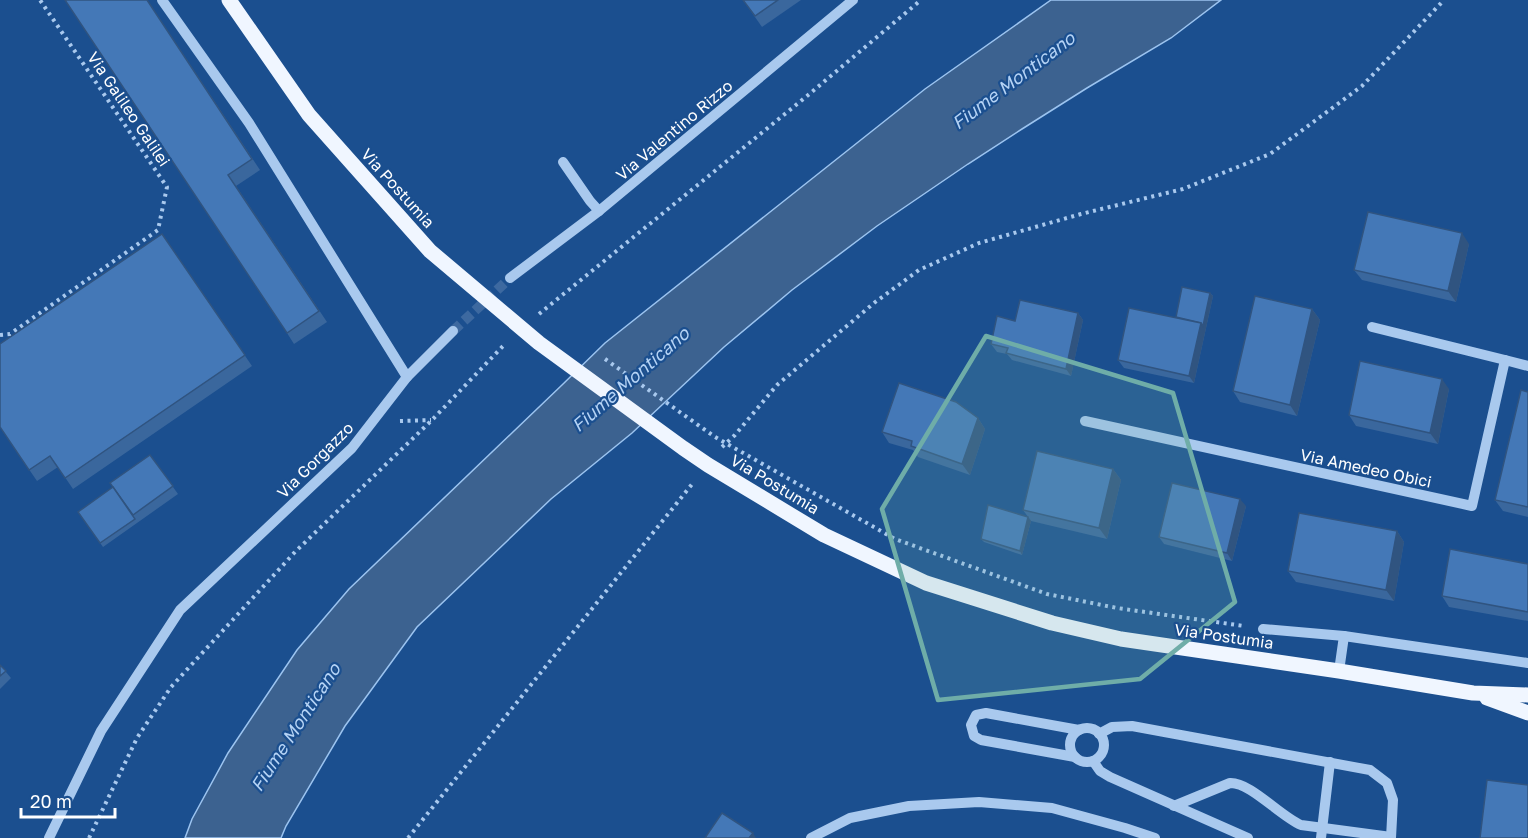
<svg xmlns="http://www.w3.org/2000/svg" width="1528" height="838" viewBox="0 0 1528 838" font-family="'Golos Text',sans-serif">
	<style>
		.water { fill: #3c6290; stroke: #9cc4f0; stroke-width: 1.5 }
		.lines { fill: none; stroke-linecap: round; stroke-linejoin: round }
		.minor-tunnel { stroke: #3d69a0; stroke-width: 10; stroke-dasharray: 10 5; stroke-linecap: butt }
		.path { stroke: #a9c9ee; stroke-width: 4; stroke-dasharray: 3 4.5; stroke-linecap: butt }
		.minor { stroke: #a9c9ee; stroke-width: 10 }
		.major { stroke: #f0f6ff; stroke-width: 15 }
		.wall { fill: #3a679d }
		.shaded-wall { fill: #305480 }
		.building { fill: #4478b7; stroke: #305480; stroke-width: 1.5 }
		.marked { fill: #6fada8; fill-opacity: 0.2; stroke: #6fada8; stroke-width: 4.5; stroke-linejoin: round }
		.labels { text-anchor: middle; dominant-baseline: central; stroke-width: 4.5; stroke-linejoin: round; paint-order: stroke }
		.street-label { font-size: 16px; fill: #fff; stroke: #1b4f8f }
		.water-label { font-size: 18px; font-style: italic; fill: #b5d3f5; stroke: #1b4f8f }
	</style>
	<rect width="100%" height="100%" fill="#1b4f8f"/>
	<!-- water -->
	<path class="water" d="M 1051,0 L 1221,0 L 1171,38 L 1087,88 L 1022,129 L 968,164 L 877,226 L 792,290 L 724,347 L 632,433 L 551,499 L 417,627 L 345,726 L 286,826 L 281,838 L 185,838 L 192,819 L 228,753 L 297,650 L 349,589 L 562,385 L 605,343 L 925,89 Z"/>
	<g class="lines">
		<!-- minor-tunnel -->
		<path class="minor-tunnel" d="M 453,331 L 510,278"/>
		<!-- path -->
		<g class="path">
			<path d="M 539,314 L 807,96 L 921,0"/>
			<path d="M 0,335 L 10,334 L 158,230 L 167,187 L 40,0"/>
			<path d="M 605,359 L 715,437 L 895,539 L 1047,594 L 1117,608 L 1244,626"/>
			<path d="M 400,421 L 431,420"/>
			<path d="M 722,447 L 735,435 L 777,385 L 874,303 L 919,270 L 979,243 L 1081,214 L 1183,189 L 1270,154 L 1362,86 L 1444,0"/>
			<path d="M 89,838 L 137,738 L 171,687 L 295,552 L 432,420 L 504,345"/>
			<path d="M 408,838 L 693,483"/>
		</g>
		<!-- minor -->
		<g class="minor">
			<path d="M 162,0 L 249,123 L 407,377"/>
			<path d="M 563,162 L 590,201 L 599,211"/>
			<path d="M 510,278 L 599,211 L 853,0"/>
			<path d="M 1372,327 L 1505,360"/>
			<path d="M 1085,421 L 1472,506 L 1505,360 L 1528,366"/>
			<path d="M 1263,629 L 1344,636"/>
			<path d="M 1339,671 L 1344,636 L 1528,663"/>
			<circle cx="1087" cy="745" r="17"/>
			<path d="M 1099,734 L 1112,727 L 1132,726 L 1370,770 L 1387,783 L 1393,800 L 1391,838"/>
			<path d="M 1075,757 L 981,740 L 974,736 L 971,725 L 976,715 L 986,713 L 1079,730"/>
			<path d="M 1093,761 L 1100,771 L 1110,777 L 1248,838"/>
			<path d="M 1174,806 L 1230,783 C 1250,782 1280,816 1301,825 L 1391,837"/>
			<path d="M 49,838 L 101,731 L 180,610 L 352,448 L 407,377 L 453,331"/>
			<path d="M 811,838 L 850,818 L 909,806 L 979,802 L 1052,808 L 1125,828 L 1155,838"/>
			<path d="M 1321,838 L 1330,762"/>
		</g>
		<!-- major -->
		<g class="major">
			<path d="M 229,0 L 309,115 L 430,251 L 539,343 L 683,448 L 708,465 L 824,535 L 926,583 L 1052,623 L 1121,639 L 1339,671 L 1473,693 L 1528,695"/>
			<path d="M 1487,698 L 1528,713"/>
		</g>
	</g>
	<!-- wall -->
	<g class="wall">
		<path d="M 147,0 L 260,170 L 236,186 L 327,322 L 294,344 L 287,333 Z"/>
		<path d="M 743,0 L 801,0 L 762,27 Z"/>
		<path d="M 162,234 L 252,366 L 73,489 L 58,467 L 37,481 L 0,427 Z"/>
		<path d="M 1469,244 L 1456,302 L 1362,280 L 1354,270 Z"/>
		<path d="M 1210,293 L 1213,296 L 1194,383 L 1124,368 L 1118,360 Z"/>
		<path d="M 1312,309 L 1320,320 L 1297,416 L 1240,402 L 1233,391 Z"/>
		<path d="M 1078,313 L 1083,320 L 1071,376 L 1012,360 L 1007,354 L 997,352 L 991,344 L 1015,321 Z"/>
		<path d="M 1449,389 L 1438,444 L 1356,426 L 1349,415 Z"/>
		<path d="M 1528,392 L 1528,517 L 1503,511 L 1495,500 Z"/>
		<path d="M 978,418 L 985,429 L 970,475 L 918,457 L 913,450 L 889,443 L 882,432 Z"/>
		<path d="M 150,455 L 178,494 L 103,547 L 78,512 L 113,487 Z"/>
		<path d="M 1113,469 L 1121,480 L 1107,539 L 1031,521 L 1023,510 Z"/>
		<path d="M 1246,506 L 1232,561 L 1164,544 L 1159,537 Z"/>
		<path d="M 1028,517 L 1031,521 L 1022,555 L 984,542 L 981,539 Z"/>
		<path d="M 1397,531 L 1404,542 L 1394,601 L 1296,582 L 1288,571 Z"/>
		<path d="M 1528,564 L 1528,621 L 1449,607 L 1442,596 Z"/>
		<path d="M 0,665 L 11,678 L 0,689 Z"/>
	</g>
	<!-- shaded-wall -->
	<g class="shaded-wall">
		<path d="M 1462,233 L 1469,244 L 1456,302 L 1448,291 Z"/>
		<path d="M 1210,293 L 1213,296 L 1194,383 L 1189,376 L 1201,323 Z"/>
		<path d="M 1312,309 L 1320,320 L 1297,416 L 1290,405 Z"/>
		<path d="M 1078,313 L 1083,320 L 1071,376 L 1066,369 Z"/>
		<path d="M 1442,379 L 1449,389 L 1438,444 L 1430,433 Z"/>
		<path d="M 978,418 L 985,429 L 970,475 L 962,464 Z"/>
		<path d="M 1113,469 L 1121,480 L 1107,539 L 1099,528 Z"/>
		<path d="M 1240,499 L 1246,506 L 1232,561 L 1227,553 Z"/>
		<path d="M 1028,517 L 1031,521 L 1022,555 L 1020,551 Z"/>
		<path d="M 1397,531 L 1404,542 L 1394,601 L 1386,590 Z"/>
		<path d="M 753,833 L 756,838 L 749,838 Z"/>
	</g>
	<!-- building -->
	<g class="building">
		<path d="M 65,0 L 147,0 L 252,159 L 228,175 L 319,311 L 287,333 Z"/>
		<path d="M 743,0 L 778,0 L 755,16 Z"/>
		<path d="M 1368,212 L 1462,233 L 1448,291 L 1354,270 Z"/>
		<path d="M 162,234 L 245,355 L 65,478 L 50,456 L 29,470 L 0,427 L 0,344 Z"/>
		<path d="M 1182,287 L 1210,293 L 1203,326 L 1201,323 L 1176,317 Z"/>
		<path d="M 1255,296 L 1312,309 L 1290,405 L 1233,391 Z"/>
		<path d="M 1020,300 L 1078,313 L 1066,369 L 1006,353 L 1008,348 L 991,344 L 997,316 L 1015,321 Z"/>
		<path d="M 1129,308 L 1201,323 L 1189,376 L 1118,360 Z"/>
		<path d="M 1360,361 L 1442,379 L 1430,433 L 1349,415 Z"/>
		<path d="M 899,383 L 956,402 L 978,418 L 962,464 L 911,446 L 912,441 L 882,432 Z"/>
		<path d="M 1521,390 L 1528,392 L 1528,507 L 1495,500 Z"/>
		<path d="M 1037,451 L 1113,469 L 1099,528 L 1023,510 Z"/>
		<path d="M 150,455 L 173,486 L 133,515 L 110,483 Z"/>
		<path d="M 1172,483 L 1240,499 L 1227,553 L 1159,537 Z"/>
		<path d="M 113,487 L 135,519 L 100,543 L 78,512 Z"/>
		<path d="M 988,505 L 1028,517 L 1020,551 L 981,539 Z"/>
		<path d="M 1299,513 L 1397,531 L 1386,590 L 1288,571 Z"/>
		<path d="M 1450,549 L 1528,564 L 1528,612 L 1442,596 Z"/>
		<path d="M 0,665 L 6,671 L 0,676 Z"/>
		<path d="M 1487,780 L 1528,785 L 1528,838 L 1480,838 Z"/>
		<path d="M 722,813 L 753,833 L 749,838 L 705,838 Z"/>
	</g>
	<!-- marked area -->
	<path class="marked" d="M 986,336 L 1173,393 L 1235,602 L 1140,679 L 938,700 L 882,509 Z"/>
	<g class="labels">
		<!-- street labels -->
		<g class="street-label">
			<text transform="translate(129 109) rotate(56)">Via Galileo Galilei</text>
			<text transform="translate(674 130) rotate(-40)">Via Valentino Rizzo</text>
			<text transform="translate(398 188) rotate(48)">Via Postumia</text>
			<text transform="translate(315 460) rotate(-45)">Via Gorgazzo</text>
			<text transform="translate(1366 468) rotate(12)">Via Amedeo Obici</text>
			<text transform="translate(775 484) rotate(31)">Via Postumia</text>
			<text transform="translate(1224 636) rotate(8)">Via Postumia</text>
		</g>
		<!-- water labels -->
		<g class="water-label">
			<text transform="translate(1013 80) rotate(-37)">Fiume Monticano</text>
			<text transform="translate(630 379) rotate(-41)">Fiume Monticano</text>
			<text transform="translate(295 727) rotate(-57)">Fiume Monticano</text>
		</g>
	</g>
	<!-- scale -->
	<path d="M21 808v9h94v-9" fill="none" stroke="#ffffff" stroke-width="3"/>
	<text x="30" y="808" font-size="18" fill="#ffffff" stroke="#1b4f8f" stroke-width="4.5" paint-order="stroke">20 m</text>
</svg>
